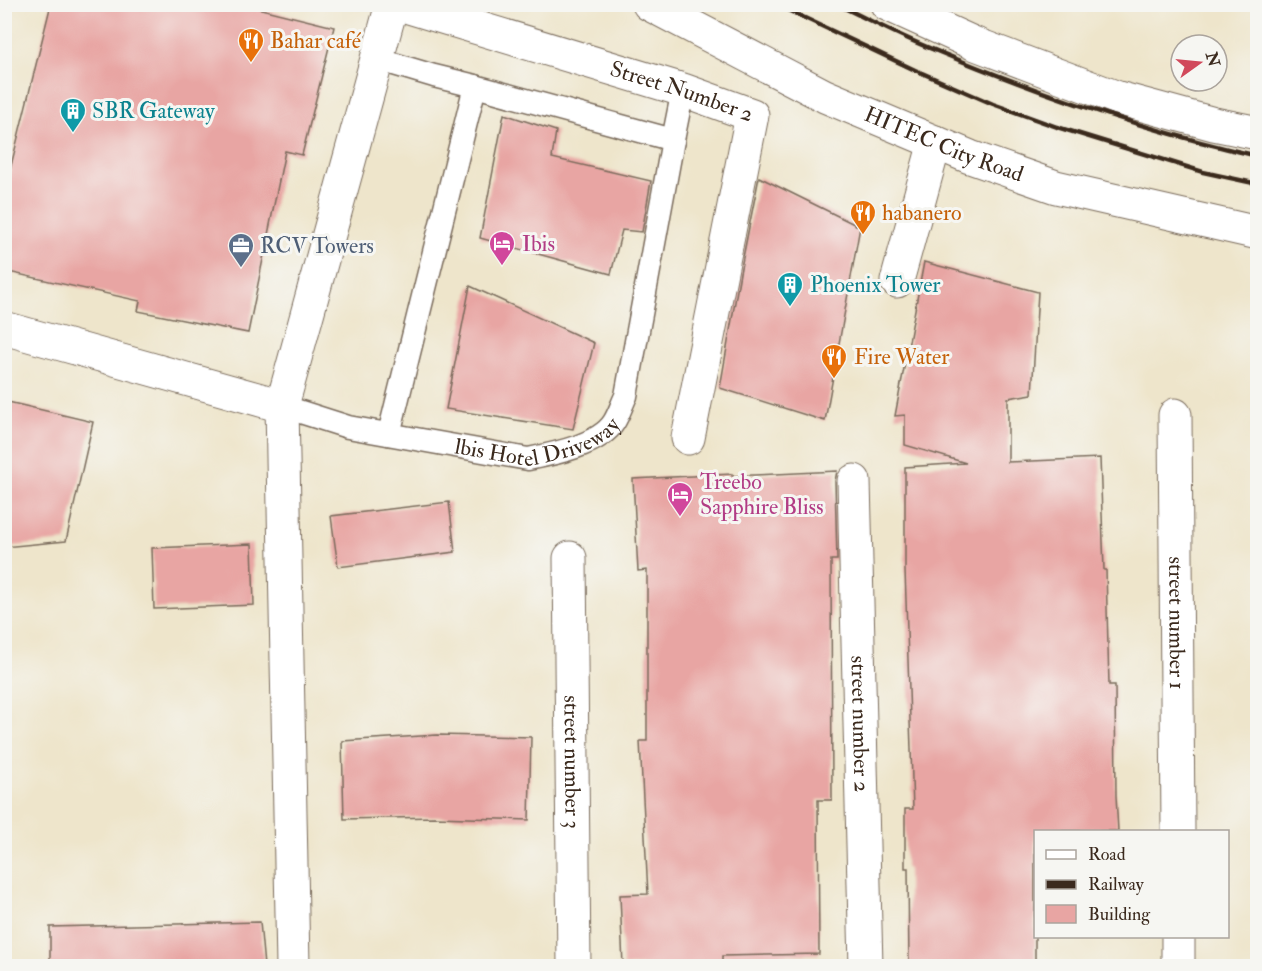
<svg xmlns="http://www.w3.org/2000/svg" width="1262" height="971" viewBox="0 0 1262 971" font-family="'IM FELL Double Pica',serif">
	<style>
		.building { fill: #e8a5a3 }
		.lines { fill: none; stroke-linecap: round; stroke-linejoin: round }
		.lane-casing { stroke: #7a6b5b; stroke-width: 25 }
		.street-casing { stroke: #7a6b5b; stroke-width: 35 }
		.primary-casing { stroke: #7a6b5b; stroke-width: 35 }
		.lane { stroke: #fff; stroke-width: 22 }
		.street { stroke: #fff; stroke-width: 33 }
		.primary { stroke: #fff; stroke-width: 33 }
		.rail { stroke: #3b2a1e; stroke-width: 4.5 }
		.labels { text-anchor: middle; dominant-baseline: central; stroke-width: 6; stroke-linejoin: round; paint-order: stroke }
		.food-label { font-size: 22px; fill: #c56008; stroke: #f6f6f2; text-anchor: start }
		.street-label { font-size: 22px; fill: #3b2a1e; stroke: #f6f6f2 }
		.culture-label { font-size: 22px; fill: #0d838f; stroke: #f6f6f2; text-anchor: start }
		.hotel-label { font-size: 22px; fill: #b23c85; stroke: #f6f6f2; text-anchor: start }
		.service-label { font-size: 22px; fill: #4e5e75; stroke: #f6f6f2; text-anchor: start }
	</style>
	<rect width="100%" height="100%" fill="#f6f6f2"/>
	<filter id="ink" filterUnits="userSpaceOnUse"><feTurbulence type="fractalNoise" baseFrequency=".0167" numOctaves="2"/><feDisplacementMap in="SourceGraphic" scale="12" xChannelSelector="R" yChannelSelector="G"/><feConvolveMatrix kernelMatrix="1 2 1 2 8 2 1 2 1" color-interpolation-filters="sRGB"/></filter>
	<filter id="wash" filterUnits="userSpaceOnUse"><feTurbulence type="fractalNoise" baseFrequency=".008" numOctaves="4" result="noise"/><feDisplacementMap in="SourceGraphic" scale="24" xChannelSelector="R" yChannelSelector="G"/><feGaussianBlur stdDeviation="1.35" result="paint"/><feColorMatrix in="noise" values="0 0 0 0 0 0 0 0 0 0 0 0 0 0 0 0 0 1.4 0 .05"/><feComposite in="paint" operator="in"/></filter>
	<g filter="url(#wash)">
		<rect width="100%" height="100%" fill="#eee5cb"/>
		<g id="blocks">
			<!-- building -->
			<g class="building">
				<path d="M 51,4 L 241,4 L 334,27 L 302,155 L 285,151 L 248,333 L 138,311 L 140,301 L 4,271 L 4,194 Z"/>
				<path d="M 504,114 L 556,131 L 552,158 L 651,181 L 642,232 L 622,230 L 611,274 L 480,238 Z"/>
				<path d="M 759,177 L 860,227 L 825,421 L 720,388 L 740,273 Z"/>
				<path d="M 924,262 L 1038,292 L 1032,394 L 1008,398 L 1008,462 L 1100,458 L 1104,570 L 1106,570 L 1109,685 L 1115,685 L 1116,796 L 1118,831 L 1035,831 L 1035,966 L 909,966 L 908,868 L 905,868 L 905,809 L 913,809 L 905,570 L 905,467 L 966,463 L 905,445 L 905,415 L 895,416 Z"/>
				<path d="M 470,286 L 594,343 L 573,429 L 446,409 Z"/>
				<path d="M 4,401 L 93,422 L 66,541 L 4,547 Z"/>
				<path d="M 837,471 L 835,481 L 837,560 L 831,560 L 832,800 L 818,800 L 819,954 L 722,956 L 722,966 L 623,966 L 620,895 L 648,894 L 640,741 L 647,741 L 647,570 L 638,571 L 633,479 L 732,474 L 732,476 Z"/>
				<path d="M 449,502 L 455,552 L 338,567 L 331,516 Z"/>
				<path d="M 252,544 L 254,605 L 154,609 L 152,548 Z"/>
				<path d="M 437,735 L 531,737 L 529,820 L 435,817 L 344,819 L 342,741 Z"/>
				<path d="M 260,922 L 264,966 L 50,966 L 50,927 Z"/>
			</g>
		</g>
	</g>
	<g filter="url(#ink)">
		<use href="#blocks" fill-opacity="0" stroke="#7a6b5b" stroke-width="1.5"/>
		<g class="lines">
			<defs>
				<g id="lane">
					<path d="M 377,59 L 434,76 L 475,86 L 673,140"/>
					<path id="s1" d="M 282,406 L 348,427 L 528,459 C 553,454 600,445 614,422 C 619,414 622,404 626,396 L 673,140 L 683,90"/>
					<path d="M 389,434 L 475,86"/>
				</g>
				<g id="street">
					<path id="s2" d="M 399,4 L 683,90 L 752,115 L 688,438"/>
					<path d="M 897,281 L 935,142"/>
					<path d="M 4,328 L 282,406"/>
					<path id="s3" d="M 1175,415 L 1178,832"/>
					<path id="s4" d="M 854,481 L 866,966"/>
					<path id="s5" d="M 570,558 L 574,966"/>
					<path d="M 1178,936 L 1178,966"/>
					<path d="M 293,966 L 282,406 L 392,4"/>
				</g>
				<g id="primary">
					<path id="s6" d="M 649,4 L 825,96 L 970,157 L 1056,187 L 1258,233"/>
					<path d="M 887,4 L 973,43 L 1118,98 L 1214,124 L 1258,133"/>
				</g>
			</defs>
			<!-- lane casing -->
			<use href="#lane" class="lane-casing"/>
			<!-- street casing -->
			<use href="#street" class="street-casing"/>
			<!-- primary casing -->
			<use href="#primary" class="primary-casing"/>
			<!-- lane -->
			<use href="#lane" class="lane"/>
			<!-- street -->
			<use href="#street" class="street"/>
			<!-- primary -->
			<use href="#primary" class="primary"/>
			<!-- rail -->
			<g class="rail">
				<path d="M 775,4 L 915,70 L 993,104 L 1057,127 L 1203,172 L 1258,184"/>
				<path d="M 836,4 C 868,19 899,36 932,49 C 1038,93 1145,131 1258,156"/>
			</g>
		</g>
	</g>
	<!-- icons -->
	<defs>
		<symbol id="restaurant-pin" viewBox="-11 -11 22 30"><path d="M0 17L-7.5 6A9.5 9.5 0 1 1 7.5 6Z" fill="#e8710a" stroke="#f6f6f2"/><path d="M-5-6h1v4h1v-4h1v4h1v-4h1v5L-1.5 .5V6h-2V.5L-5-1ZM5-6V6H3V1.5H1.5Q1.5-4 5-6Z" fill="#fff"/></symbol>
		<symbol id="building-pin" viewBox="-11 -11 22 30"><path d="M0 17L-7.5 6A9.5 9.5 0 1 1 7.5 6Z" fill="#0f9aa8" stroke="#f6f6f2"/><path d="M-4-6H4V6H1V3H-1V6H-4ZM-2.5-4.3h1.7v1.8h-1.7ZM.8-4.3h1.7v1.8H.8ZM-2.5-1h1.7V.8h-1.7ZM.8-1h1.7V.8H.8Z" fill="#fff"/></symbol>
		<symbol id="hotel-pin" viewBox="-11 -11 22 30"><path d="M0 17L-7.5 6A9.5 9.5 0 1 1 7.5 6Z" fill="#d1479c" stroke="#f6f6f2"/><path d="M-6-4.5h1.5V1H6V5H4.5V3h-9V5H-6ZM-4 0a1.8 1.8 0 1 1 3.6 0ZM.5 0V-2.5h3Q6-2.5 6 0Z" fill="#fff"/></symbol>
		<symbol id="office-pin" viewBox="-11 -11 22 30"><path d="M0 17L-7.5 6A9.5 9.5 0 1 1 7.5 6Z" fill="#5c6f8a" stroke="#f6f6f2"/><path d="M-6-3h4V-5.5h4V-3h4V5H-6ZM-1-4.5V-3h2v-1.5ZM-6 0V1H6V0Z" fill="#fff"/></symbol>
	</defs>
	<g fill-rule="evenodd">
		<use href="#restaurant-pin" x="236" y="26" width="30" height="40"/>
		<use href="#building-pin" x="58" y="96" width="30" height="40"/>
		<use href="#restaurant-pin" x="848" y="198" width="30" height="40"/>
		<use href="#hotel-pin" x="487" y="229" width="30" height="40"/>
		<use href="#office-pin" x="226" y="231" width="30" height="40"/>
		<use href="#building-pin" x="775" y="270" width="30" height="40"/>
		<use href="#restaurant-pin" x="819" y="342" width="30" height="40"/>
		<use href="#hotel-pin" x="665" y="480" width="30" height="40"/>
	</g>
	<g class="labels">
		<!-- food labels -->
		<g class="food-label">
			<text x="270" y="41">Bahar café</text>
			<text x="882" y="213">habanero</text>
			<text x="854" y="357">Fire Water</text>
		</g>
		<!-- street labels -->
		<g class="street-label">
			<text stroke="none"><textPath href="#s2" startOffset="296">Street Number 2</textPath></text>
			<text stroke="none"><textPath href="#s6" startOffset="327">HITEC City Road</textPath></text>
			<text stroke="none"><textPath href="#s1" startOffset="264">lbis Hotel Driveway</textPath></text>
			<text stroke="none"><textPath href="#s3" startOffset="208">street number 1</textPath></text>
			<text stroke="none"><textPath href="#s4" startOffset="243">street number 2</textPath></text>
			<text stroke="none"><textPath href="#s5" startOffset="204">street number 3</textPath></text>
		</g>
		<!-- culture labels -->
		<g class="culture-label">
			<text x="92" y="111">SBR Gateway</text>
			<text x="810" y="285">Phoenix Tower</text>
		</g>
		<!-- hotel labels -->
		<g class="hotel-label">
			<text x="522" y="244">Ibis</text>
			<text x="700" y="482">Treebo<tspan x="700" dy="25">Sapphire Bliss</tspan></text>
		</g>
		<!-- service labels -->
		<g class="service-label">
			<text x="260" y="246">RCV Towers</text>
		</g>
	</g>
	<!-- margin -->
	<rect width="1262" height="971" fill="none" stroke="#f6f6f2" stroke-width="24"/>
	<!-- legend -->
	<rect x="1034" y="830" width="195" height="108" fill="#f6f6f2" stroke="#aba49d" stroke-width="1.5"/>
	<rect x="1046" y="850" width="30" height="9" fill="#ffffff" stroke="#aba49d" stroke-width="1.5"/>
	<text x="1088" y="860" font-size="18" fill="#3b2a1e">Road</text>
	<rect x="1046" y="880" width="30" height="9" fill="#3b2a1e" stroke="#aba49d" stroke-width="1.5"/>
	<text x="1088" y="890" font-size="18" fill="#3b2a1e">Railway</text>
	<rect x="1046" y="905" width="30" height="18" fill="#e8a5a3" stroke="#aba49d" stroke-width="1.5"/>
	<text x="1088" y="920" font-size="18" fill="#3b2a1e">Building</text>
	<!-- north arrow -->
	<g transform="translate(1199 63) rotate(75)"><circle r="28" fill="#f6f6f2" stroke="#aba49d" stroke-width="1.5"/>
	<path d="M0-4.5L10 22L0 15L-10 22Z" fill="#d1495b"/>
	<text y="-9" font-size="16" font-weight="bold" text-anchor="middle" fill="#3b2a1e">N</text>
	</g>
</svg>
